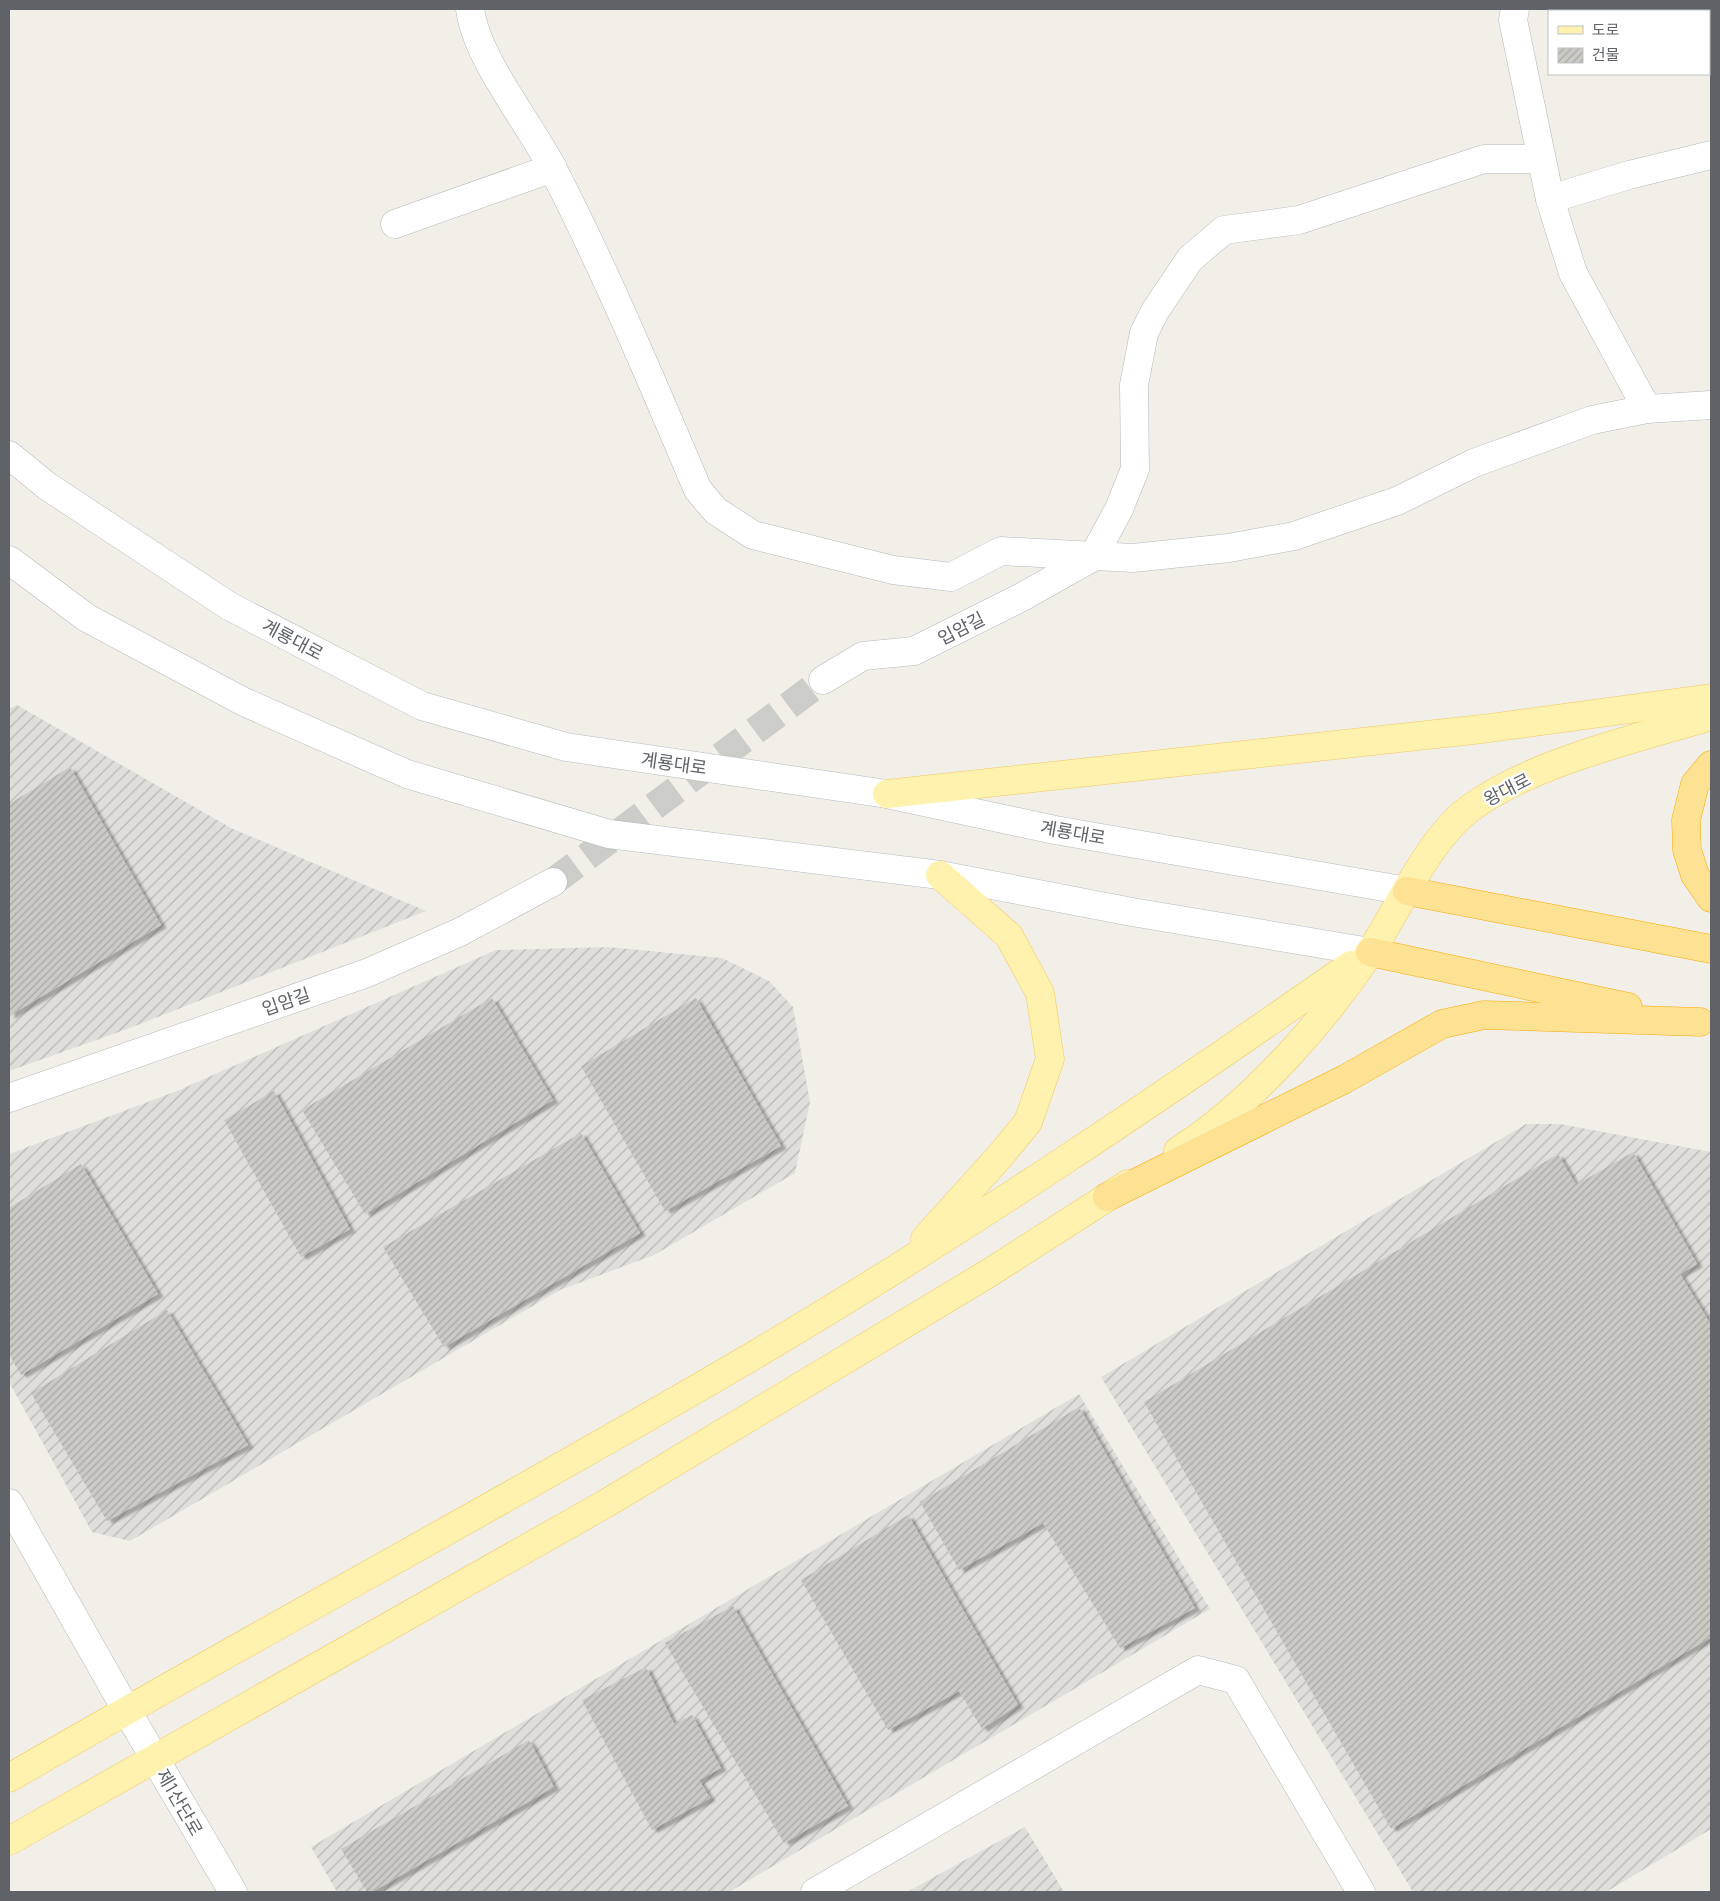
<svg xmlns="http://www.w3.org/2000/svg" width="1720" height="1901" viewBox="0 0 1720 1901" font-family="Manrope,'Noto Sans KR',sans-serif">
	<style>
		.industrial { fill: url(#industrial-furrows) }
		.building { fill: url(#building-hatch); filter: url(#shadow) }
		.lines { fill: none; stroke-linecap: round; stroke-linejoin: round }
		.minor-tunnel { stroke: #ccccc8; stroke-width: 28; stroke-dasharray: 28 14; stroke-linecap: butt }
		.minor-casing { stroke: #b5b8bc; stroke-width: 29 }
		.tertiary-casing { stroke: #b5b8bc; stroke-width: 29 }
		.secondary-casing { stroke: #b6babf; stroke-width: 29 }
		.primary-casing { stroke: #f2c960; stroke-width: 29 }
		.motorway-casing { stroke: #f9ab00; stroke-width: 29 }
		.minor { stroke: #fff; stroke-width: 28 }
		.tertiary { stroke: #fff; stroke-width: 28 }
		.secondary { stroke: #fff; stroke-width: 28 }
		.primary { stroke: #fff2af; stroke-width: 28 }
		.motorway { stroke: #fde293; stroke-width: 28 }
		.labels { text-anchor: middle; dominant-baseline: central; stroke-width: 4.5; stroke-linejoin: round; paint-order: stroke }
		.street-label { font-size: 18px; fill: #5f6368; stroke: #fff }
	</style>
	<defs>
		<pattern id="industrial-furrows" width="10" height="10" patternUnits="userSpaceOnUse" patternTransform="scale(1.25)"><rect width="10" height="10" fill="#e0deda"/><path d="M-1 1l2-2M0 10L10 0M9 11l2-2" fill="none" stroke="#b9b8b5"/></pattern>
		<pattern id="building-hatch" width="6" height="6" patternUnits="userSpaceOnUse" patternTransform="scale(1.25)"><rect width="6" height="6" fill="#cccac5"/><path d="M-1 1l2-2M0 6l6-6M5 7l2-2" fill="none" stroke="#a9a8a4"/></pattern>
		<filter id="shadow"><feDropShadow dx="5.5" dy="3" stdDeviation="1" flood-color="#0004"/></filter>
	</defs>
	<rect width="100%" height="100%" fill="#f1efe8"/>
	<!-- industrial -->
	<g class="industrial">
		<path d="M 17,705 L 231,828 L 426,911 L 130,1028 L 9,1071 L 9,709 Z"/>
		<path d="M 608,947 L 722,958 L 769,981 L 793,1007 L 810,1102 L 795,1173 L 654,1255 L 560,1290 L 130,1541 L 92,1532 L 9,1382 L 9,1154 L 177,1091 L 496,950 Z"/>
		<path d="M 1526,1124 L 1560,1124 L 1711,1152 L 1711,1829 L 1606,1892 L 1413,1892 L 1101,1377 Z"/>
		<path d="M 1079,1394 L 1210,1609 L 729,1892 L 337,1892 L 311,1847 Z"/>
		<path d="M 1025,1827 L 1064,1892 L 907,1892 Z"/>
	</g>
	<!-- building -->
	<g class="building">
		<path d="M 70,767 L 161,925 L 9,1016 L 9,804 Z"/>
		<path d="M 492,998 L 553,1100 L 365,1214 L 302,1110 Z"/>
		<path d="M 696,998 L 781,1146 L 665,1211 L 581,1066 Z"/>
		<path d="M 274,1091 L 350,1229 L 301,1257 L 224,1120 Z"/>
		<path d="M 581,1133 L 640,1233 L 444,1347 L 383,1247 Z"/>
		<path d="M 1633,1152 L 1697,1264 L 1680,1274 L 1711,1325 L 1711,1637 L 1391,1829 L 1144,1402 L 1558,1154 L 1576,1185 Z"/>
		<path d="M 81,1164 L 158,1294 L 21,1375 L 9,1354 L 9,1208 Z"/>
		<path d="M 167,1310 L 248,1445 L 107,1521 L 31,1393 Z"/>
		<path d="M 1079,1407 L 1195,1608 L 1120,1648 L 1043,1523 L 959,1570 L 920,1502 Z"/>
		<path d="M 908,1515 L 1018,1705 L 982,1729 L 959,1691 L 888,1730 L 801,1580 Z"/>
		<path d="M 733,1606 L 848,1806 L 784,1843 L 665,1643 Z"/>
		<path d="M 646,1667 L 674,1724 L 692,1715 L 721,1768 L 699,1780 L 710,1798 L 652,1830 L 582,1700 Z"/>
		<path d="M 529,1740 L 554,1787 L 372,1892 L 367,1892 L 341,1849 Z"/>
	</g>
	<g class="lines">
		<!-- minor-tunnel -->
		<path class="minor-tunnel" d="M 553,882 L 823,680"/>
		<defs>
			<g id="minor">
				<path d="M 470,9 C 477,60 529,122 553,169 C 607,274 652,382 698,490 L 716,511 L 753,535 L 893,570 L 951,577 L 1001,551 L 1133,558 L 1229,548 L 1294,536 L 1397,501 L 1474,463 L 1592,420 L 1647,409 L 1711,405"/>
				<path d="M 1515,9 L 1513,20 L 1550,199 L 1573,273 L 1647,409"/>
				<path d="M 1550,199 L 1629,175 L 1711,155"/>
				<path d="M 395,224 L 553,168"/>
				<path d="M 1093,557 L 1119,509 L 1135,469 L 1134,385 L 1144,333 L 1155,311 L 1190,259 L 1224,230 L 1299,220 L 1484,159 L 1541,159"/>
				<path d="M 823,680 L 863,656 L 914,651 L 1022,597 L 1093,557"/>
				<path d="M 9,1098 L 367,973 L 460,932 L 553,882"/>
				<path d="M 9,1503 L 127,1711"/>
				<path d="M 815,1892 L 1198,1670 L 1236,1680 L 1361,1892"/>
			</g>
			<path id="tertiary" d="M 127,1711 L 233,1892"/>
			<g id="secondary">
				<path d="M 9,455 L 47,486 L 229,606 L 422,706 L 566,747 L 887,794 L 1055,830 L 1407,891"/>
				<path d="M 9,560 L 87,618 L 244,702 L 407,774 L 609,834 L 940,875 L 1132,912 L 1370,952"/>
			</g>
			<g id="primary">
				<path d="M 887,794 L 1482,729 L 1711,698"/>
				<path d="M 1178,1151 C 1250,1105 1323,1023 1371,951 C 1399,908 1428,840 1469,809 C 1533,762 1635,739 1711,716"/>
				<path d="M 925,1239 L 1000,1156 L 1028,1122 L 1050,1059 L 1040,993 L 1009,936 L 940,875"/>
				<path d="M 9,1778 C 259,1633 514,1497 763,1350 C 965,1230 1159,1099 1351,965"/>
				<path d="M 9,1841 L 605,1504 L 989,1273 L 1128,1184"/>
			</g>
			<g id="motorway">
				<path d="M 1711,765 L 1695,784 L 1686,820 L 1687,850 L 1695,875 L 1711,898"/>
				<path d="M 1407,891 L 1711,949"/>
				<path d="M 1370,952 L 1628,1007"/>
				<path d="M 1107,1197 L 1345,1079 L 1442,1024 L 1484,1015 L 1700,1022"/>
			</g>
		</defs>
		<!-- minor casing -->
		<use href="#minor" class="minor-casing"/>
		<!-- tertiary casing -->
		<use href="#tertiary" class="tertiary-casing"/>
		<!-- secondary casing -->
		<use href="#secondary" class="secondary-casing"/>
		<!-- primary casing -->
		<use href="#primary" class="primary-casing"/>
		<!-- motorway casing -->
		<use href="#motorway" class="motorway-casing"/>
		<!-- minor -->
		<use href="#minor" class="minor"/>
		<!-- tertiary -->
		<use href="#tertiary" class="tertiary"/>
		<!-- secondary -->
		<use href="#secondary" class="secondary"/>
		<!-- primary -->
		<use href="#primary" class="primary"/>
		<!-- motorway -->
		<use href="#motorway" class="motorway"/>
	</g>
	<g class="labels">
		<!-- street labels -->
		<g class="street-label">
			<text transform="translate(961 628) rotate(-27)">입암길</text>
			<text transform="translate(293 639) rotate(28)">계룡대로</text>
			<text transform="translate(674 763) rotate(8)">계룡대로</text>
			<text transform="translate(1507 789) rotate(-27)">왕대로</text>
			<text transform="translate(1073 832) rotate(10)">계룡대로</text>
			<text transform="translate(286 1001) rotate(-19)">입암길</text>
			<text transform="translate(180 1802) rotate(60)">제1산단로</text>
		</g>
	</g>
	<!-- border -->
	<rect width="1720" height="1901" fill="none" stroke="#5f6368" stroke-width="20"/>
	<!-- legend -->
	<rect x="1548" y="10" width="162" height="65" fill="#ffffff" stroke="#bfc1c3"/>
	<rect x="1558" y="26" width="25" height="8" fill="#fff2af" stroke="#bfc1c3"/>
	<text x="1592" y="35" font-size="15" fill="#5f6368">도로</text>
	<rect x="1558" y="48" width="25" height="15" fill="url(#building-hatch)" stroke="#bfc1c3"/>
	<text x="1592" y="60" font-size="15" fill="#5f6368">건물</text>
</svg>
